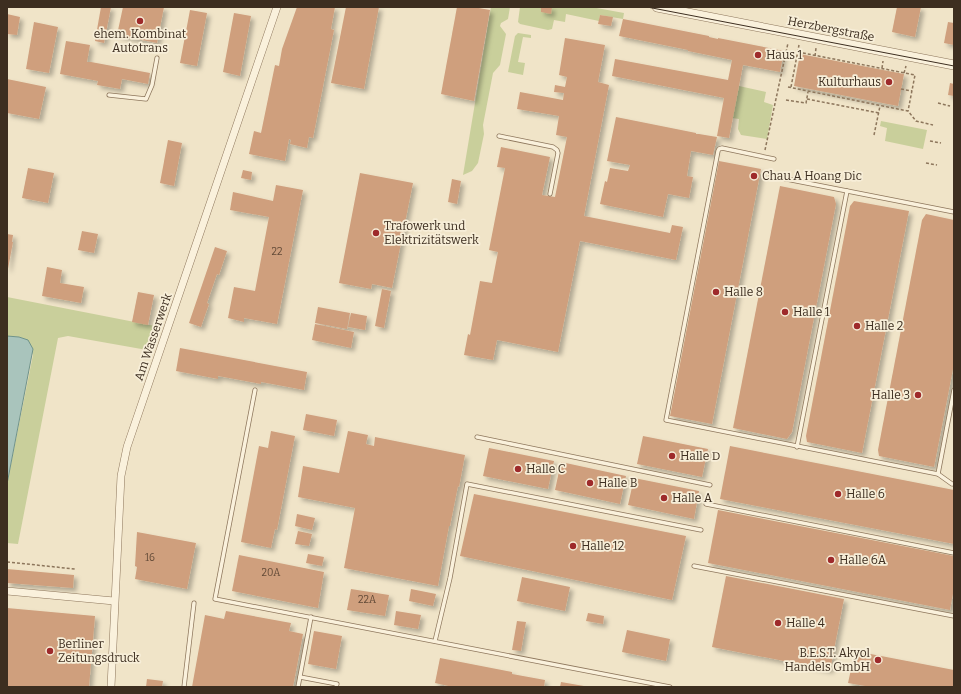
<svg xmlns="http://www.w3.org/2000/svg" width="961" height="694" viewBox="0 0 961 694" font-family="Bitter,serif">
	<style>
		.green { fill: #c9cf9b }
		.water { fill: #a9c4bc; stroke: #6f938a }
		.building { fill: #cf9f7d; filter: url(#shadow) }
		.lines { fill: none; stroke-linecap: round; stroke-linejoin: round }
		.service-casing { stroke: #8d765c; stroke-width: 5 }
		.minor-casing { stroke: #8d765c; stroke-width: 8 }
		.tertiary-casing { stroke: #8d765c; stroke-width: 10 }
		.path { stroke: #8d765c; stroke-width: 1.5; stroke-dasharray: 3 2; stroke-linecap: butt }
		.service { stroke: #faf1dc; stroke-width: 3.5 }
		.minor { stroke: #faf1dc; stroke-width: 7 }
		.tertiary { stroke: #faf1dc; stroke-width: 9 }
		.tram { stroke: #3d2e20; stroke-width: 1 }
		.poi-dot { fill: #9e2a2b; stroke: #f7eed8; stroke-width: 1.5 }
		.labels { text-anchor: middle; dominant-baseline: central; stroke-width: 3.5; stroke-linejoin: round; paint-order: stroke }
		.number-label { font-size: 10px; fill: #624a37 }
		.street-label { font-size: 12px; fill: #3d2e20; stroke: #f7eed8 }
		.poi-label { font-size: 12px; fill: #3d2e20; stroke: #f7eed8; text-anchor: start }
	</style>
	<defs>
		<filter id="shadow"><feDropShadow dx="3.5" dy="3.5" stdDeviation="2" flood-color="#0004"/></filter>
	</defs>
	<rect width="100%" height="100%" fill="#f0e4c8"/>
	<!-- green -->
	<g class="green">
		<path d="M 491,7 L 510,7 L 508,19 L 501,23 L 500,26 L 506,34 L 500,65 L 493,73 L 483,125 L 484,134 L 478,163 L 472,171 L 463,175 Z"/>
		<path d="M 520,7 L 591,7 L 624,13 L 623,19 L 600,15 L 599,21 L 566,14 L 565,22 L 554,20 L 552,29 L 548,30 L 520,24 L 518,22 Z"/>
		<path d="M 518,33 L 531,35 L 531,38 L 523,37 L 518,62 L 525,63 L 523,75 L 508,72 L 515,36 Z"/>
		<path d="M 739,86 L 766,92 L 764,102 L 773,105 L 767,139 L 741,135 L 738,129 L 739,119 L 732,118 Z"/>
		<path d="M 881,121 L 927,130 L 923,149 L 885,141 L 887,128 L 880,126 Z"/>
		<path d="M 7,297 L 155,326 L 147,350 L 68,336 L 58,338 L 18,544 L 7,543 L 7,484 L 33,355 L 27,341 L 19,337 L 7,336 Z"/>
	</g>
	<!-- water -->
	<path class="water" d="M 7,336 L 19,337 L 28,340 L 33,349 L 7,484 Z"/>
	<!-- building -->
	<g class="building">
		<path d="M 101,7 L 111,7 L 104,43 L 95,41 Z"/>
		<path d="M 123,7 L 164,7 L 157,43 L 117,35 Z"/>
		<path d="M 297,7 L 335,7 L 331,29 L 334,30 L 313,138 L 309,137 L 307,148 L 290,144 L 291,140 L 289,139 L 285,161 L 249,154 L 254,131 L 261,133 L 275,65 L 279,66 L 282,49 Z"/>
		<path d="M 346,7 L 379,7 L 364,89 L 331,83 Z"/>
		<path d="M 457,7 L 473,7 L 490,10 L 474,101 L 441,94 Z"/>
		<path d="M 541,7 L 552,7 L 551,14 L 541,12 Z"/>
		<path d="M 897,7 L 921,7 L 915,37 L 892,32 Z"/>
		<path d="M 190,10 L 207,13 L 197,66 L 180,63 Z"/>
		<path d="M 234,13 L 251,16 L 240,76 L 223,72 Z"/>
		<path d="M 7,14 L 20,17 L 17,35 L 7,34 Z"/>
		<path d="M 600,15 L 613,17 L 611,26 L 598,24 Z"/>
		<path d="M 623,19 L 709,36 L 709,37 L 718,39 L 718,38 L 784,51 L 780,72 L 743,65 L 729,138 L 717,136 L 724,98 L 612,76 L 615,59 L 728,80 L 732,60 L 688,51 L 688,50 L 619,36 Z"/>
		<path d="M 34,22 L 58,27 L 49,73 L 26,69 Z"/>
		<path d="M 948,22 L 954,23 L 954,45 L 944,43 Z"/>
		<path d="M 565,38 L 605,45 L 598,82 L 609,85 L 584,216 L 670,233 L 672,225 L 683,227 L 676,260 L 580,241 L 558,352 L 497,340 L 493,360 L 464,355 L 468,334 L 470,335 L 480,281 L 492,283 L 498,252 L 489,250 L 505,168 L 497,167 L 501,147 L 550,157 L 542,195 L 555,197 L 567,137 L 556,135 L 559,116 L 517,109 L 520,92 L 563,100 L 564,93 L 554,92 L 555,85 L 565,87 L 567,77 L 559,75 Z"/>
		<path d="M 66,41 L 90,45 L 87,62 L 91,62 L 150,73 L 148,84 L 122,79 L 120,89 L 97,85 L 98,81 L 60,74 Z"/>
		<path d="M 800,54 L 904,74 L 898,106 L 794,86 Z"/>
		<path d="M 7,79 L 46,87 L 39,119 L 7,113 Z"/>
		<path d="M 950,83 L 954,84 L 954,96 L 948,95 Z"/>
		<path d="M 616,117 L 696,133 L 696,134 L 699,134 L 717,137 L 713,155 L 691,151 L 687,176 L 693,177 L 689,198 L 668,194 L 663,217 L 600,204 L 605,181 L 607,182 L 610,168 L 628,171 L 630,165 L 607,161 Z"/>
		<path d="M 168,140 L 182,143 L 174,186 L 160,183 Z"/>
		<path d="M 719,161 L 761,169 L 712,424 L 670,416 Z"/>
		<path d="M 28,168 L 54,173 L 48,203 L 22,198 Z"/>
		<path d="M 243,170 L 252,172 L 251,180 L 241,178 Z"/>
		<path d="M 360,173 L 413,183 L 392,288 L 372,284 L 371,289 L 339,283 Z"/>
		<path d="M 452,179 L 461,181 L 457,204 L 448,202 Z"/>
		<path d="M 276,185 L 303,190 L 277,324 L 244,318 L 244,322 L 228,318 L 234,287 L 255,291 L 269,217 L 230,210 L 233,192 L 273,201 Z"/>
		<path d="M 780,186 L 834,197 L 836,204 L 792,432 L 787,439 L 733,428 Z"/>
		<path d="M 854,201 L 909,211 L 862,453 L 807,442 L 806,436 L 850,206 Z"/>
		<path d="M 926,214 L 954,220 L 954,364 L 934,467 L 879,456 L 878,450 L 922,220 Z"/>
		<path d="M 82,231 L 98,234 L 94,253 L 78,250 Z"/>
		<path d="M 7,234 L 13,235 L 12,242 L 13,242 L 8,269 L 7,269 Z"/>
		<path d="M 215,247 L 227,251 L 219,275 L 217,274 L 207,303 L 209,304 L 201,327 L 189,323 Z"/>
		<path d="M 47,267 L 62,270 L 60,283 L 84,287 L 81,303 L 42,296 Z"/>
		<path d="M 382,289 L 391,291 L 384,328 L 375,326 Z"/>
		<path d="M 138,292 L 154,295 L 148,325 L 132,322 Z"/>
		<path d="M 318,307 L 350,313 L 347,329 L 315,323 Z"/>
		<path d="M 351,313 L 367,316 L 365,330 L 348,327 Z"/>
		<path d="M 315,324 L 354,332 L 351,348 L 312,340 Z"/>
		<path d="M 180,348 L 307,372 L 304,390 L 261,382 L 261,384 L 218,376 L 218,379 L 176,371 Z"/>
		<path d="M 306,414 L 337,420 L 334,436 L 303,430 Z"/>
		<path d="M 271,431 L 295,436 L 277,530 L 275,529 L 271,548 L 241,542 L 259,446 L 268,448 Z"/>
		<path d="M 348,431 L 368,435 L 366,444 L 374,446 L 375,437 L 465,455 L 459,487 L 458,486 L 450,526 L 449,526 L 438,586 L 344,568 L 355,508 L 298,497 L 303,466 L 339,473 Z"/>
		<path d="M 643,436 L 708,449 L 702,477 L 637,464 Z"/>
		<path d="M 730,446 L 954,490 L 954,544 L 720,499 Z"/>
		<path d="M 489,448 L 554,461 L 548,489 L 483,476 Z"/>
		<path d="M 561,462 L 626,476 L 620,504 L 555,490 Z"/>
		<path d="M 634,478 L 699,491 L 694,519 L 628,505 Z"/>
		<path d="M 474,494 L 686,536 L 672,600 L 460,556 Z"/>
		<path d="M 718,510 L 954,556 L 954,588 L 950,610 L 708,563 Z"/>
		<path d="M 297,514 L 315,518 L 312,530 L 295,526 Z"/>
		<path d="M 298,531 L 312,534 L 309,546 L 295,544 Z"/>
		<path d="M 137,532 L 196,543 L 187,589 L 135,579 L 137,567 L 135,566 Z"/>
		<path d="M 308,554 L 324,557 L 322,566 L 306,563 Z"/>
		<path d="M 239,555 L 324,572 L 318,608 L 232,591 Z"/>
		<path d="M 7,569 L 74,575 L 73,588 L 7,583 Z"/>
		<path d="M 726,576 L 844,599 L 830,670 L 712,647 Z"/>
		<path d="M 522,577 L 570,587 L 565,611 L 517,601 Z"/>
		<path d="M 351,589 L 389,595 L 385,616 L 347,610 Z"/>
		<path d="M 411,589 L 436,594 L 433,606 L 409,601 Z"/>
		<path d="M 7,608 L 95,616 L 89,687 L 7,687 Z"/>
		<path d="M 226,611 L 291,623 L 289,631 L 303,634 L 293,687 L 192,687 L 205,615 L 224,619 Z"/>
		<path d="M 396,611 L 421,615 L 418,629 L 394,625 Z"/>
		<path d="M 588,613 L 604,616 L 603,624 L 586,621 Z"/>
		<path d="M 517,621 L 526,622 L 521,651 L 512,650 Z"/>
		<path d="M 627,630 L 670,639 L 666,661 L 622,652 Z"/>
		<path d="M 314,631 L 342,636 L 336,669 L 308,664 Z"/>
		<path d="M 855,651 L 954,670 L 954,687 L 871,687 L 848,683 Z"/>
		<path d="M 440,658 L 512,672 L 512,674 L 545,680 L 544,687 L 453,687 L 435,683 Z"/>
		<path d="M 147,679 L 163,681 L 162,687 L 146,687 Z"/>
		<path d="M 561,682 L 584,686 L 584,687 L 560,687 Z"/>
	</g>
	<g class="lines">
		<defs>
			<g id="service">
				<path d="M 109,95 L 146,99 L 152,85 L 157,58"/>
				<path d="M 499,136 L 553,147 L 557,150 L 558,153 L 550,194"/>
				<path d="M 774,159 L 722,148 L 719,149 L 718,151 L 666,420 L 938,474 L 952,484 L 954,484"/>
				<path d="M 771,176 L 954,212"/>
				<path d="M 255,390 L 215,599 L 670,687"/>
				<path d="M 477,437 L 710,485"/>
				<path d="M 797,447 L 847,191"/>
				<path d="M 938,474 L 954,390"/>
				<path d="M 706,504 L 954,553"/>
				<path d="M 694,566 L 954,616"/>
				<path d="M 435,641 L 450,578 L 467,484 L 701,530"/>
				<path d="M 300,677 L 337,684 L 336,687"/>
				<path d="M 184,687 L 194,603"/>
				<path d="M 298,687 L 311,617"/>
			</g>
			<g id="minor">
				<path d="M 7,591 L 114,601"/>
				<path d="M 111,687 L 121,476 L 127,447 L 277,7"/>
			</g>
			<path id="tertiary" d="M 657,7 L 954,65"/>
		</defs>
		<!-- service casing -->
		<use href="#service" class="service-casing"/>
		<!-- minor casing -->
		<use href="#minor" class="minor-casing"/>
		<!-- tertiary casing -->
		<use href="#tertiary" class="tertiary-casing"/>
		<!-- path -->
		<g class="path">
			<path d="M 798,52 L 915,75 L 908,111"/>
			<path d="M 815,56 L 816,48"/>
			<path d="M 882,68 L 883,61"/>
			<path d="M 904,73 L 906,66"/>
			<path d="M 788,87 L 908,111 L 916,121 L 933,125"/>
			<path d="M 791,87 L 799,45"/>
			<path d="M 901,89 L 912,91"/>
			<path d="M 807,99 L 879,113"/>
			<path d="M 786,100 L 806,103 L 808,92"/>
			<path d="M 938,103 L 950,106"/>
			<path d="M 874,135 L 880,106"/>
			<path d="M 930,141 L 941,143"/>
			<path d="M 765,150 L 788,43"/>
			<path d="M 926,163 L 937,165"/>
			<path d="M 7,562 L 75,569"/>
		</g>
		<!-- service -->
		<use href="#service" class="service"/>
		<!-- minor -->
		<use href="#minor" class="minor"/>
		<!-- tertiary -->
		<use href="#tertiary" class="tertiary"/>
		<!-- tram -->
		<path class="tram" d="M 647,7 L 954,66"/>
	</g>
	<!-- markers -->
	<g class="poi-dot">
		<circle cx="140" cy="21" r="4"/>
		<circle cx="758" cy="55" r="4"/>
		<circle cx="889" cy="82" r="4"/>
		<circle cx="754" cy="176" r="4"/>
		<circle cx="376" cy="233" r="4"/>
		<circle cx="716" cy="292" r="4"/>
		<circle cx="785" cy="312" r="4"/>
		<circle cx="857" cy="326" r="4"/>
		<circle cx="918" cy="395" r="4"/>
		<circle cx="672" cy="456" r="4"/>
		<circle cx="518" cy="469" r="4"/>
		<circle cx="590" cy="483" r="4"/>
		<circle cx="838" cy="494" r="4"/>
		<circle cx="664" cy="498" r="4"/>
		<circle cx="573" cy="546" r="4"/>
		<circle cx="831" cy="560" r="4"/>
		<circle cx="778" cy="623" r="4"/>
		<circle cx="50" cy="651" r="4"/>
		<circle cx="878" cy="660" r="4"/>
	</g>
	<g class="labels">
		<!-- number labels -->
		<g class="number-label">
			<text x="277" y="252">22</text>
			<text x="150" y="558">16</text>
			<text x="271" y="573">20A</text>
			<text x="367" y="600">22A</text>
		</g>
		<!-- street labels -->
		<g class="street-label">
			<text transform="translate(831 29) rotate(11)">Herzbergstraße</text>
			<text transform="translate(153 337) rotate(-71)">Am Wasserwerk</text>
		</g>
		<!-- poi labels -->
		<g class="poi-label">
			<text x="140" y="34" text-anchor="middle">ehem. Kombinat<tspan x="140" dy="14">Autotrans</tspan></text>
			<text x="766" y="55">Haus 1</text>
			<text x="881" y="82" text-anchor="end">Kulturhaus</text>
			<text x="762" y="176">Chau A Hoang Dic</text>
			<text x="384" y="226">Trafowerk und<tspan x="384" dy="14">Elektrizitätswerk</tspan></text>
			<text x="724" y="292">Halle 8</text>
			<text x="793" y="312">Halle 1</text>
			<text x="865" y="326">Halle 2</text>
			<text x="910" y="395" text-anchor="end">Halle 3</text>
			<text x="680" y="456">Halle D</text>
			<text x="526" y="469">Halle C</text>
			<text x="598" y="483">Halle B</text>
			<text x="846" y="494">Halle 6</text>
			<text x="672" y="498">Halle A</text>
			<text x="581" y="546">Halle 12</text>
			<text x="839" y="560">Halle 6A</text>
			<text x="786" y="623">Halle 4</text>
			<text x="58" y="644">Berliner<tspan x="58" dy="14">Zeitungsdruck</tspan></text>
			<text x="870" y="653" text-anchor="end">B.E.S.T. Akyol<tspan x="870" dy="14">Handels GmbH</tspan></text>
		</g>
	</g>
	<!-- border -->
	<rect width="961" height="694" fill="none" stroke="#3d2e20" stroke-width="16"/>
</svg>
